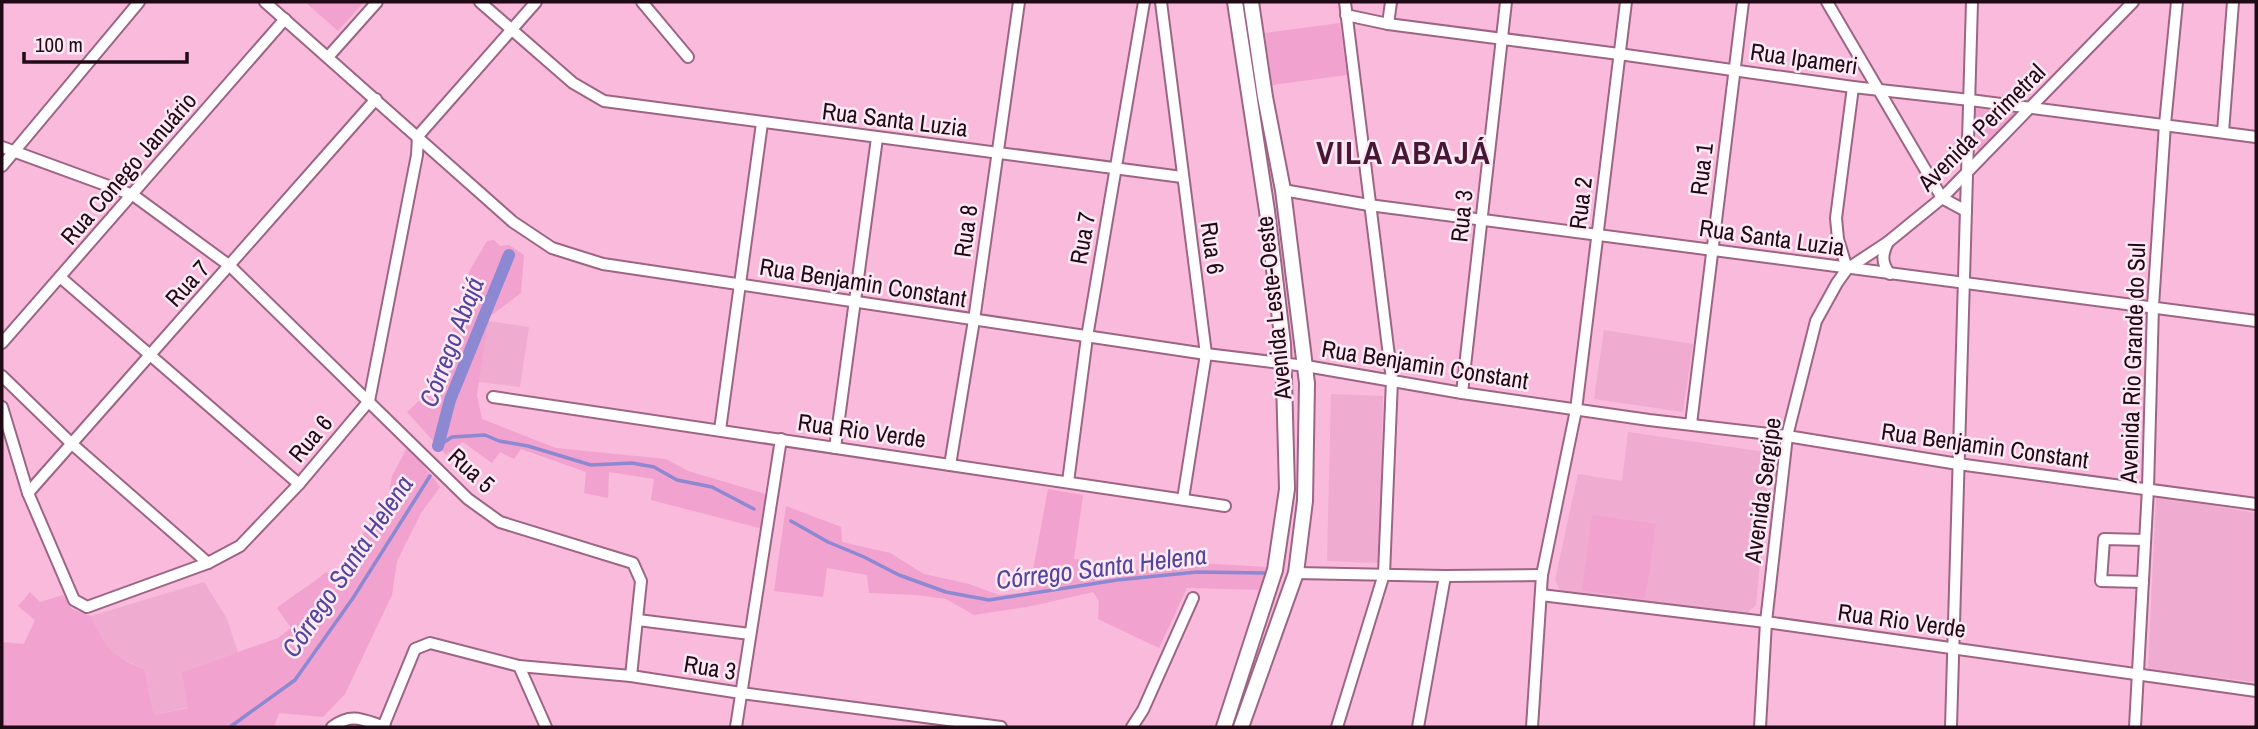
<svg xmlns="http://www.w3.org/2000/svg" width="2258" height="729" viewBox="0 0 2258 729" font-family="'Archivo Narrow',sans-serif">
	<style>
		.built { fill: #f0abd0 }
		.green { fill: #f1a2ce }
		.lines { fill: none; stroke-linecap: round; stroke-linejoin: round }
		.stream { stroke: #8c88d2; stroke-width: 3.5 }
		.canal { stroke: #8c88d2; stroke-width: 12 }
		.minor-casing { stroke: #9d6584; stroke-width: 14 }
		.major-casing { stroke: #9d6584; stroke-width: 18 }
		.minor { stroke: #fff; stroke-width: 10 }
		.major { stroke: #fff; stroke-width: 14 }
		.labels { text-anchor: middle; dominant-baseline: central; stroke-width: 5; stroke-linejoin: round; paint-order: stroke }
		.street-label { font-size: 24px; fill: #1f0a16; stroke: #feeaf4 }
		.water-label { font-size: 26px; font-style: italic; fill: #52459e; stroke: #feeaf4 }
		.district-label { font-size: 32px; font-weight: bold; letter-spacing: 2px; fill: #481735; stroke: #feeaf4 }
	</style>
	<rect width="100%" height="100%" fill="#f9badc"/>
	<!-- built -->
	<g class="built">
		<path d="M 488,321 L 529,327 L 520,387 L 479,382 Z"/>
		<path d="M 1604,330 L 1693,344 L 1683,412 L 1594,399 Z"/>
		<path d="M 1331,394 L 1383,396 L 1379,563 L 1327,561 Z"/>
		<path d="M 1628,432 L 1765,452 L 1769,467 L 1756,605 L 1747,613 L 1561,592 L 1555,580 L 1578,474 L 1622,481 Z"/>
		<path d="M 2156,496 L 2256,513 L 2256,682 L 2148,670 Z"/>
		<path d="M 204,582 L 226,617 L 238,652 L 182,672 L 189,707 L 154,715 L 144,669 L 116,656 L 105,644 L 91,616 Z"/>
	</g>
	<!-- green -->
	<g class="green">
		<path d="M 305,2 L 364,2 L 338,31 Z"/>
		<path d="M 1340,23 L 1347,75 L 1272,85 L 1265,33 Z"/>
		<path d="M 1975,108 L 2015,113 L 1978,154 Z"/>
		<path d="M 494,240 L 500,246 L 509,245 L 524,255 L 521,293 L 489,317 L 477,395 L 482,419 L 556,448 L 666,459 L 688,471 L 769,495 L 763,529 L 651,500 L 654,479 L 609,472 L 608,498 L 584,493 L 586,472 L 521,449 L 514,459 L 500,452 L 492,463 L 463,442 L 446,455 L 407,412 L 440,382 L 450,357 L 450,340 L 470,270 L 487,241 Z"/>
		<path d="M 408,446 L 440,487 L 421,513 L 397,561 L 392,595 L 345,694 L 323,717 L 279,713 L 274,727 L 2,727 L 2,642 L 24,644 L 35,620 L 18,606 L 30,592 L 40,602 L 63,595 L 72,609 L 91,616 C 106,647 110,656 144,669 L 154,715 L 188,708 L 182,672 L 278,638 L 291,628 L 277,608 C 293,595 311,585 326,572 L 333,575 L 347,560 L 389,493 L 392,476 Z"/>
		<path d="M 1048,489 L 1083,495 L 1074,559 L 1147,571 L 1148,560 L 1267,567 L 1264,590 L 1187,588 L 1159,648 L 1098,619 L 1099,601 L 1093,592 L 1032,606 L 974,615 L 946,599 L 917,595 L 869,593 L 867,575 L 827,568 L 823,597 L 774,591 L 786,506 L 841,527 L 842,542 L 890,553 L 924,574 L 969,584 L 999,595 L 1029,592 Z"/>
		<path d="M 1592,515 L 1656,524 L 1645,599 L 1582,590 Z"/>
	</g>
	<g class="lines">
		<!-- stream -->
		<g class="stream">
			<path d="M 438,446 L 452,437 L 485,435 L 499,441 L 528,446 L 591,465 L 632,463 L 654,467 L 677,480 L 712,487 L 754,509"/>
			<path d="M 791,521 L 828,542 L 864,557 L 899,575 L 946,592 L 989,600 L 1117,580 L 1197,572 L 1264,573"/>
			<path d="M 230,727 L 295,680 L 353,598 L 430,476"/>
		</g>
		<!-- canal -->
		<path class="canal" d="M 438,446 L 450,400 L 509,255"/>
		<defs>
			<g id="minor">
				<path d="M 265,2 L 513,222 L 552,248 L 603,264 L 1206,354 L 1306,366 L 1462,393 L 1649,420 L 1787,436 L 1958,464 L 2256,504"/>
				<path d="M 480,2 L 573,83 L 604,101 L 1182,177"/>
				<path d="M 642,2 L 688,57"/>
				<path d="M 1161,2 L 1206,354 L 1183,499"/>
				<path d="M 1827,2 L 1942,198 L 1966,211"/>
				<path d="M 1346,15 L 1388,24 L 1619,54 L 1853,87 L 1970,100 L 2256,137"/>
				<path d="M 1388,24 L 1391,2"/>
				<path d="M 328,57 L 377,2"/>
				<path d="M 2223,132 L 2233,2"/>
				<path d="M 2,147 L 133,195 L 230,266 L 468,499 L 500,522 L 633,563 L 641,581 L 631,676"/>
				<path d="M 2,166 L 139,2"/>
				<path d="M 1283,190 L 1369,205 L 2256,321"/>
				<path d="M 1888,242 C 1882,254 1881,263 1890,274"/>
				<path d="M 1847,269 L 1838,239 L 1836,218 L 1853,87"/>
				<path d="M 60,277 L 299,484"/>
				<path d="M 2,343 L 285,19"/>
				<path d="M 2,376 L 72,444 L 208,563"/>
				<path d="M 1462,393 L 1506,2"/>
				<path d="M 493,397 L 1225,506"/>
				<path d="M 2,407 L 28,493 L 74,600 L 87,607 L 208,563 L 240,546 L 299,484 L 369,401 L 417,155 L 418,136 L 536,2"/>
				<path d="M 1691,424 L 1743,2"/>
				<path d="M 720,430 L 762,123"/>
				<path d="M 835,448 L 877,138"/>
				<path d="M 950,465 L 974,320 L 1019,2"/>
				<path d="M 1068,482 L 1087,337 L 1144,2"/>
				<path d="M 28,493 L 376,99"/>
				<path d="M 1296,573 L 1445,576 L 1542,575"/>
				<path d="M 2143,582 L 2101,581 L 2104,539 L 2145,540"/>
				<path d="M 1541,595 L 1766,622 L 2256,691"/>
				<path d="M 638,620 L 750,634"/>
				<path d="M 519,666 L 546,727"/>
				<path d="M 332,727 C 352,712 363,720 385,727"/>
				<path d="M 383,727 L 415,649 L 430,643 L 519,666 L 631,676 L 741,693 L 1001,727"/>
				<path d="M 736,727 L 781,439"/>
				<path d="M 1132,727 L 1143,710 L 1193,598"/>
				<path d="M 1337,727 L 1384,574 L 1392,380 L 1345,2"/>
				<path d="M 1418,727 L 1445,576"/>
				<path d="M 1532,727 L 1542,575 L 1576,410 L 1626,2"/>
				<path d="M 1760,727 L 1766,622 L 1787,436 L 1816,321 L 1837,283 L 1847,269 L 1888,242 L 1942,198 L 2133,2"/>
				<path d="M 1951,727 L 1972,2"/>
				<path d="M 2135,727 L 2148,488 L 2153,306 L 2165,124 L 2177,2"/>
			</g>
			<g id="major">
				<path d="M 1224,727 L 1275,570 L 1287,489 L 1283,344 L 1267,211 L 1235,2"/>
				<path d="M 1241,727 L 1296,573 L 1305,501 L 1307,383 L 1283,190 L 1265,97 L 1251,2"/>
			</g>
		</defs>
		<!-- minor casing -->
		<use href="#minor" class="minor-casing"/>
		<!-- major casing -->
		<use href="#major" class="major-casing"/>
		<!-- minor -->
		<use href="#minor" class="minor"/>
		<!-- major -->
		<use href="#major" class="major"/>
	</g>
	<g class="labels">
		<!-- street labels -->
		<g class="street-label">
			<text transform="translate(1804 58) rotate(8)">Rua Ipameri</text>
			<text transform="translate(895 119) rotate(7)">Rua Santa Luzia</text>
			<text transform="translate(1981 127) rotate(-45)">Avenida Perimetral</text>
			<text transform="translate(128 168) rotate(-49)">Rua Conego Januário</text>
			<text transform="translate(1701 169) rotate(-83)">Rua 1</text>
			<text transform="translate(1580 203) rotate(-83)">Rua 2</text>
			<text transform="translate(1461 216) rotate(-84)">Rua 3</text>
			<text transform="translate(965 231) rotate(-82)">Rua 8</text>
			<text transform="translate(1772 237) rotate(8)">Rua Santa Luzia</text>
			<text transform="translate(1082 238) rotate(-80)">Rua 7</text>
			<text transform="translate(1213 248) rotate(82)">Rua 6</text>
			<text transform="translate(863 282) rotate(9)">Rua Benjamin Constant</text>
			<text transform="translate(187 283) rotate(-48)">Rua 7</text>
			<text transform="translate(1273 308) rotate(-96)">Avenida Leste-Oeste</text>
			<text transform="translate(2132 363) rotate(-88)">Avenida Rio Grande do Sul</text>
			<text transform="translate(1425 364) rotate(9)">Rua Benjamin Constant</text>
			<text transform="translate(862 430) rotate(8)">Rua Rio Verde</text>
			<text transform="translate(310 438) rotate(-50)">Rua 6</text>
			<text transform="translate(1985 445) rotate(8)">Rua Benjamin Constant</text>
			<text transform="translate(472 470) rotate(42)">Rua 5</text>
			<text transform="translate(1762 490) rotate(-82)">Avenida Sergipe</text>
			<text transform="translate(1902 620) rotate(8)">Rua Rio Verde</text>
			<text transform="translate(710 667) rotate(9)">Rua 3</text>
		</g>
		<!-- water labels -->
		<g class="water-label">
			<text transform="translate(451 342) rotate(-69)">Córrego Abajá</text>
			<text transform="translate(347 566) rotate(-56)">Córrego Santa Helena</text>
			<text transform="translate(1101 567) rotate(-7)">Córrego Santa Helena</text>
		</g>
		<!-- district labels -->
		<g class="district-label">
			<text x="1404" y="152">VILA ABAJÁ</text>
		</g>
	</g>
	<!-- border -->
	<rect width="2258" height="729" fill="none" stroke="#1f0a16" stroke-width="7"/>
	<!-- scale -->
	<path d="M24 52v10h163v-10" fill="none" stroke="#1f0a16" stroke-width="3.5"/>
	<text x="35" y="52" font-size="21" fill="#1f0a16" stroke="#feeaf4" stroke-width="5" paint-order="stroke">100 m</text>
</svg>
